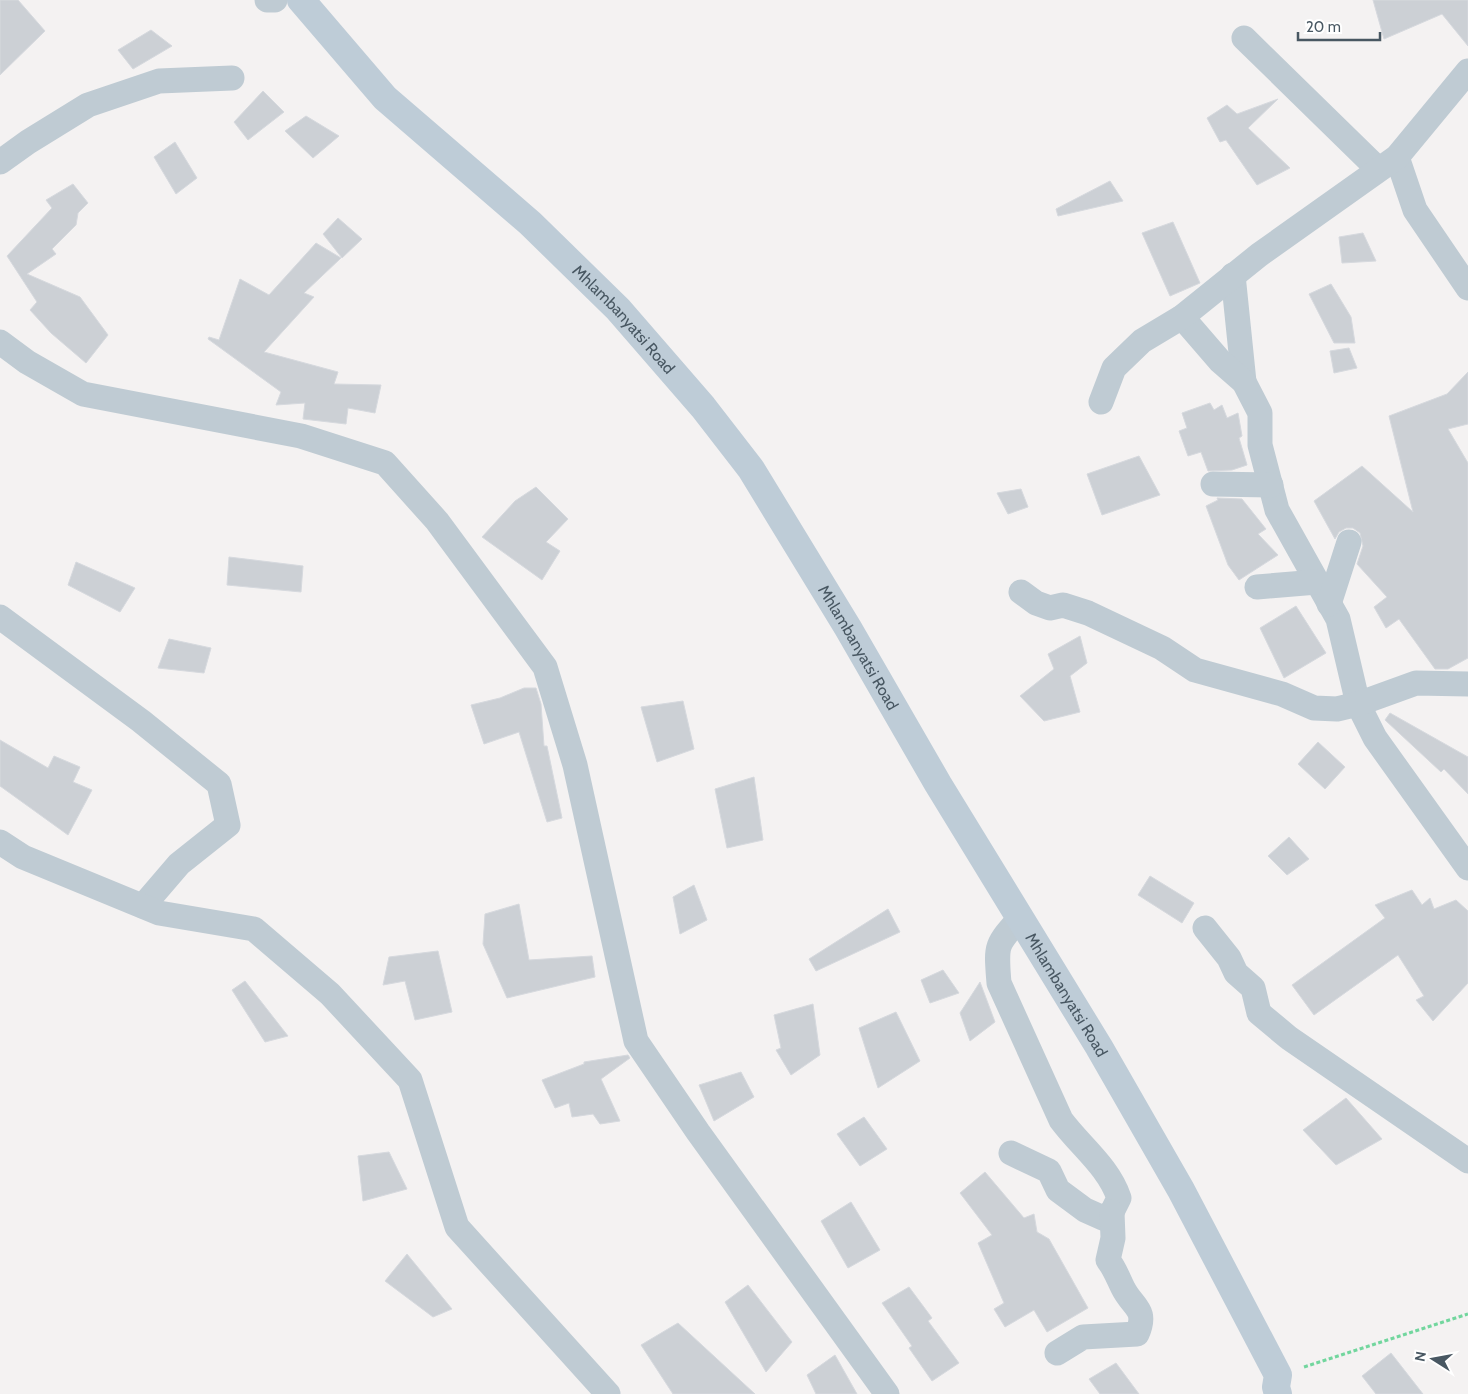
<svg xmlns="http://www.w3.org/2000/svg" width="1468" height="1394" viewBox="0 0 1468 1394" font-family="Cabin,sans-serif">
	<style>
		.building { fill: #ccd0d5; stroke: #d6d9de }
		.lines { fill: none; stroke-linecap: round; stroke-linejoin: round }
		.path { stroke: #72d69e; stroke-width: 3; stroke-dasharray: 4 2.5; stroke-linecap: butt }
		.street { stroke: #bfcbd3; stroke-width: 25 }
		.secondary { stroke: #beccd7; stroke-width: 28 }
		.labels { text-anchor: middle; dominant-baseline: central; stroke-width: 4; stroke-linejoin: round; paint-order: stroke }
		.street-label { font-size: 16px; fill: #485762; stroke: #fff }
	</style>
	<rect width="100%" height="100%" fill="#f4f2f2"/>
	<!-- building -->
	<g class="building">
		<path d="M 0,0 L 18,0 L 45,31 L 0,75 Z"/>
		<path d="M 1373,0 L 1468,0 L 1468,46 L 1442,14 L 1384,39 Z"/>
		<path d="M 151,30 L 172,46 L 133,69 L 118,50 Z"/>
		<path d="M 263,91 L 284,112 L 248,140 L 234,122 Z"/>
		<path d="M 1278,99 L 1248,128 L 1290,168 L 1257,185 L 1226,140 L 1220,142 L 1207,118 L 1227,105 L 1237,114 Z"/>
		<path d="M 306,116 L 339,136 L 313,158 L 285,131 Z"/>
		<path d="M 175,142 L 197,178 L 176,194 L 154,157 Z"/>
		<path d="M 1110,181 L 1123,201 L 1058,216 L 1056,209 Z"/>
		<path d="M 73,184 L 88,203 L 78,213 L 76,225 L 52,249 L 56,254 L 27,274 L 80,297 L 108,335 L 86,363 L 51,333 L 30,310 L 37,302 L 7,256 L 52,208 L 46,200 Z"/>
		<path d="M 338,218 L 362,239 L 342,258 L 323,234 Z"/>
		<path d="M 1173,222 L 1200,283 L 1170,296 L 1142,233 Z"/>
		<path d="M 1363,233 L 1376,261 L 1342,263 L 1339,237 Z"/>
		<path d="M 316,243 L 341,258 L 304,293 L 314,297 L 264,352 L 338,372 L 334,384 L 381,385 L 375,413 L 348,408 L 346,424 L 303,419 L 305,403 L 276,405 L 281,392 L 208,339 L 209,337 L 219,340 L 240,279 L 269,295 Z"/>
		<path d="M 1331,284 L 1351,317 L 1355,343 L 1334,343 L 1309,294 Z"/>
		<path d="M 1349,348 L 1357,368 L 1334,373 L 1330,351 Z"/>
		<path d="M 1468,372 L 1468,424 L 1448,429 L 1468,463 L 1468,658 L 1448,669 L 1435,669 L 1399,619 L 1386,628 L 1374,607 L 1387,597 L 1357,564 L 1363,546 L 1360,533 L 1353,528 L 1346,528 L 1339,532 L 1335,539 L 1314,501 L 1362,466 L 1413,512 L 1389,416 L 1447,394 Z"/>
		<path d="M 1210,403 L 1214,410 L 1222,405 L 1227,418 L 1238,413 L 1242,436 L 1239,438 L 1247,465 L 1232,470 L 1208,471 L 1201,452 L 1188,456 L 1179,431 L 1187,428 L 1182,413 Z"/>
		<path d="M 1139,456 L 1160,495 L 1102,515 L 1087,474 Z"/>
		<path d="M 536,487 L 568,519 L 546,542 L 560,551 L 542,580 L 482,537 L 515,501 Z"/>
		<path d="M 1021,489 L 1028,507 L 1008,514 L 997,493 Z"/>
		<path d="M 1217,498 L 1242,499 L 1266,529 L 1258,534 L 1278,555 L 1239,580 L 1228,565 L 1206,506 L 1218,500 Z"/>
		<path d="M 229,557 L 303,566 L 301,592 L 227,585 Z"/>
		<path d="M 76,562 L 135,588 L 120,612 L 68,585 Z"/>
		<path d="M 1296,606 L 1326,653 L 1284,678 L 1260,628 Z"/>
		<path d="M 1080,636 L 1087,663 L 1070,676 L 1080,712 L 1044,721 L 1020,696 L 1054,669 L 1048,654 Z"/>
		<path d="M 169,639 L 211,648 L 204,673 L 158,668 Z"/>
		<path d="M 524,688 L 536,688 L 541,704 L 544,746 L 547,746 L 562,818 L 547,822 L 519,732 L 484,744 L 471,705 L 500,698 Z"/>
		<path d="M 683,701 L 694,749 L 657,762 L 641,707 Z"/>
		<path d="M 1390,713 L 1468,757 L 1468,794 L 1444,769 L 1441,772 L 1385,720 Z"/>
		<path d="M 0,740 L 48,768 L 54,756 L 80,767 L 73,782 L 92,790 L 68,835 L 0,786 Z"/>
		<path d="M 1318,742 L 1345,767 L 1325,789 L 1298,764 Z"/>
		<path d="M 754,777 L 763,840 L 727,848 L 715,789 Z"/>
		<path d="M 1289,837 L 1309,859 L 1287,875 L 1268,856 Z"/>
		<path d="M 1150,876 L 1194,903 L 1182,923 L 1138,895 Z"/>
		<path d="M 694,885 L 707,920 L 680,934 L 673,897 Z"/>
		<path d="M 1412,890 L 1422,905 L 1430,898 L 1434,909 L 1456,900 L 1468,911 L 1468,983 L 1433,1021 L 1416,1000 L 1424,996 L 1398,955 L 1314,1015 L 1292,985 L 1385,918 L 1375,905 Z"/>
		<path d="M 519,904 L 529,960 L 592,956 L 595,977 L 507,998 L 483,944 L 485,914 Z"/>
		<path d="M 888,909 L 900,932 L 816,971 L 809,959 Z"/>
		<path d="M 438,951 L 452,1012 L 415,1020 L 405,981 L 383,985 L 389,957 Z"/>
		<path d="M 943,970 L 959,993 L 930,1003 L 921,980 Z"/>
		<path d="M 245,981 L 288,1036 L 265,1042 L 232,990 Z"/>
		<path d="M 980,982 L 995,1022 L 970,1041 L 960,1013 Z"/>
		<path d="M 813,1004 L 820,1055 L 791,1075 L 776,1050 L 781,1048 L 774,1015 Z"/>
		<path d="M 896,1012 L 920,1061 L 878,1088 L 859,1028 Z"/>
		<path d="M 628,1055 L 630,1058 L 601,1079 L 620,1121 L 600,1124 L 593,1114 L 572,1117 L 569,1103 L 555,1108 L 542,1080 L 584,1064 L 584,1062 Z"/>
		<path d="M 741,1072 L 754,1097 L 714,1121 L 699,1085 Z"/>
		<path d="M 1346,1098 L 1382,1139 L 1336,1165 L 1303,1130 Z"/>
		<path d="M 864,1117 L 887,1149 L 860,1166 L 837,1134 Z"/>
		<path d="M 389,1152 L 407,1189 L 363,1201 L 358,1156 Z"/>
		<path d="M 985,1172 L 1024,1218 L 1034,1214 L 1037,1232 L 1049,1239 L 1088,1308 L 1047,1332 L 1034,1310 L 1005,1327 L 994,1309 L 1004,1303 L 978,1243 L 992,1235 L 960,1193 Z"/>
		<path d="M 851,1202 L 880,1250 L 848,1268 L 821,1221 Z"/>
		<path d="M 407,1254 L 452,1309 L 433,1317 L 385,1281 Z"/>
		<path d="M 748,1285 L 792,1342 L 766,1372 L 725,1302 Z"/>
		<path d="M 909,1287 L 932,1318 L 928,1321 L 959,1363 L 932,1381 L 909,1348 L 912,1346 L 882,1303 Z"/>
		<path d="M 678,1323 L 755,1394 L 673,1394 L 641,1345 Z"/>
		<path d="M 1391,1353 L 1423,1394 L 1376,1394 L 1362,1376 Z"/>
		<path d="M 835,1355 L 857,1394 L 816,1394 L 807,1375 Z"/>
		<path d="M 1116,1363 L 1139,1394 L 1100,1394 L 1089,1379 Z"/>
	</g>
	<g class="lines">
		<!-- path -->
		<path class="path" d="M 1304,1367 L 1468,1314"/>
		<!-- street -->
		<g class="street">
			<path d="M 267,0 L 275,0"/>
			<path d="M 1244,38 L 1378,169"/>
			<path d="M 1397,157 L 1415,210 L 1468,288"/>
			<path d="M 0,162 L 28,142 L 88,105 L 159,81 L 232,78"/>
			<path d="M 1233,275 L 1244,382"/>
			<path d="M 1182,317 L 1220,361 L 1244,382 L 1260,413 L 1260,445 L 1277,510 L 1338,619 L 1358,704 L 1375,738 L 1468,868"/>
			<path d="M 0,342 L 27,362 L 83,394 L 301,436 L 385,463 L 437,521 L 545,667 L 575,765 L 636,1041 L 698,1132 L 887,1394"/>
			<path d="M 1101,402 L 1114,368 L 1142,341 L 1182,317 L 1259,255 L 1397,157 L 1468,71"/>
			<path d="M 1213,484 L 1271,485"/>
			<path d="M 1257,587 L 1317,582"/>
			<path d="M 1021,592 L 1036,603 L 1050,608 L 1063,605 L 1088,613 L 1162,648 L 1195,670 L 1282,694 L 1314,708 L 1337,709 L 1358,704 L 1416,683 L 1468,684"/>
			<path d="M 1329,604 L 1349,542"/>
			<path d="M 0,617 L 141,721 L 219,784 L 228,825 L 179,864 L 143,906"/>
			<path d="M 0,842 L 23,857 L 159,913 L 254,929 L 330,994 L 410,1080 L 457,1227 L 608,1394"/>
			<path d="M 1205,928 L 1229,958 L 1236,973 L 1253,988 L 1259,1013 L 1289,1038 L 1468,1161"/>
			<path d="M 1011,1153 L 1049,1171 L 1058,1190 L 1085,1210 L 1103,1218 L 1112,1212 L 1119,1198 C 1108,1166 1081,1147 1061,1120 L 999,983 C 996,945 995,946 1020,918"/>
			<path d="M 1057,1353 L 1083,1337 L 1137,1334 C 1148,1309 1133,1308 1123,1288 C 1118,1278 1115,1269 1108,1260 L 1113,1238 L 1112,1212"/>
		</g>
		<!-- secondary -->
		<path class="secondary" id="s1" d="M 301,0 L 385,98 L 530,223 L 618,309 L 703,407 L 751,469 L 848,628 L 938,784 L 1099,1047 L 1181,1190 L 1278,1375 L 1276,1387 L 1278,1394"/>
	</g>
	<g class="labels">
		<!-- street labels -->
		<g class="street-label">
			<text stroke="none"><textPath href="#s1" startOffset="455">Mhlambanyatsi Road</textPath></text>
			<text stroke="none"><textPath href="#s1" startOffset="860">Mhlambanyatsi Road</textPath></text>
			<text stroke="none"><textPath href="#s1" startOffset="1265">Mhlambanyatsi Road</textPath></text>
		</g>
	</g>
	<!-- north arrow -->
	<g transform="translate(1433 1359) rotate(281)" stroke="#ffffff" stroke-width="4" paint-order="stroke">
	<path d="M0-4L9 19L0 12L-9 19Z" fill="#485762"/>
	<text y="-8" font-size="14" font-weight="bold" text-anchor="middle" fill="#485762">N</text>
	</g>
	<!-- scale -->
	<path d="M1298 32v8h82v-8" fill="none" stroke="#485762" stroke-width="2.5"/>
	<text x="1306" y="32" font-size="15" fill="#485762" stroke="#ffffff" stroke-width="4" paint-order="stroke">20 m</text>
</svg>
